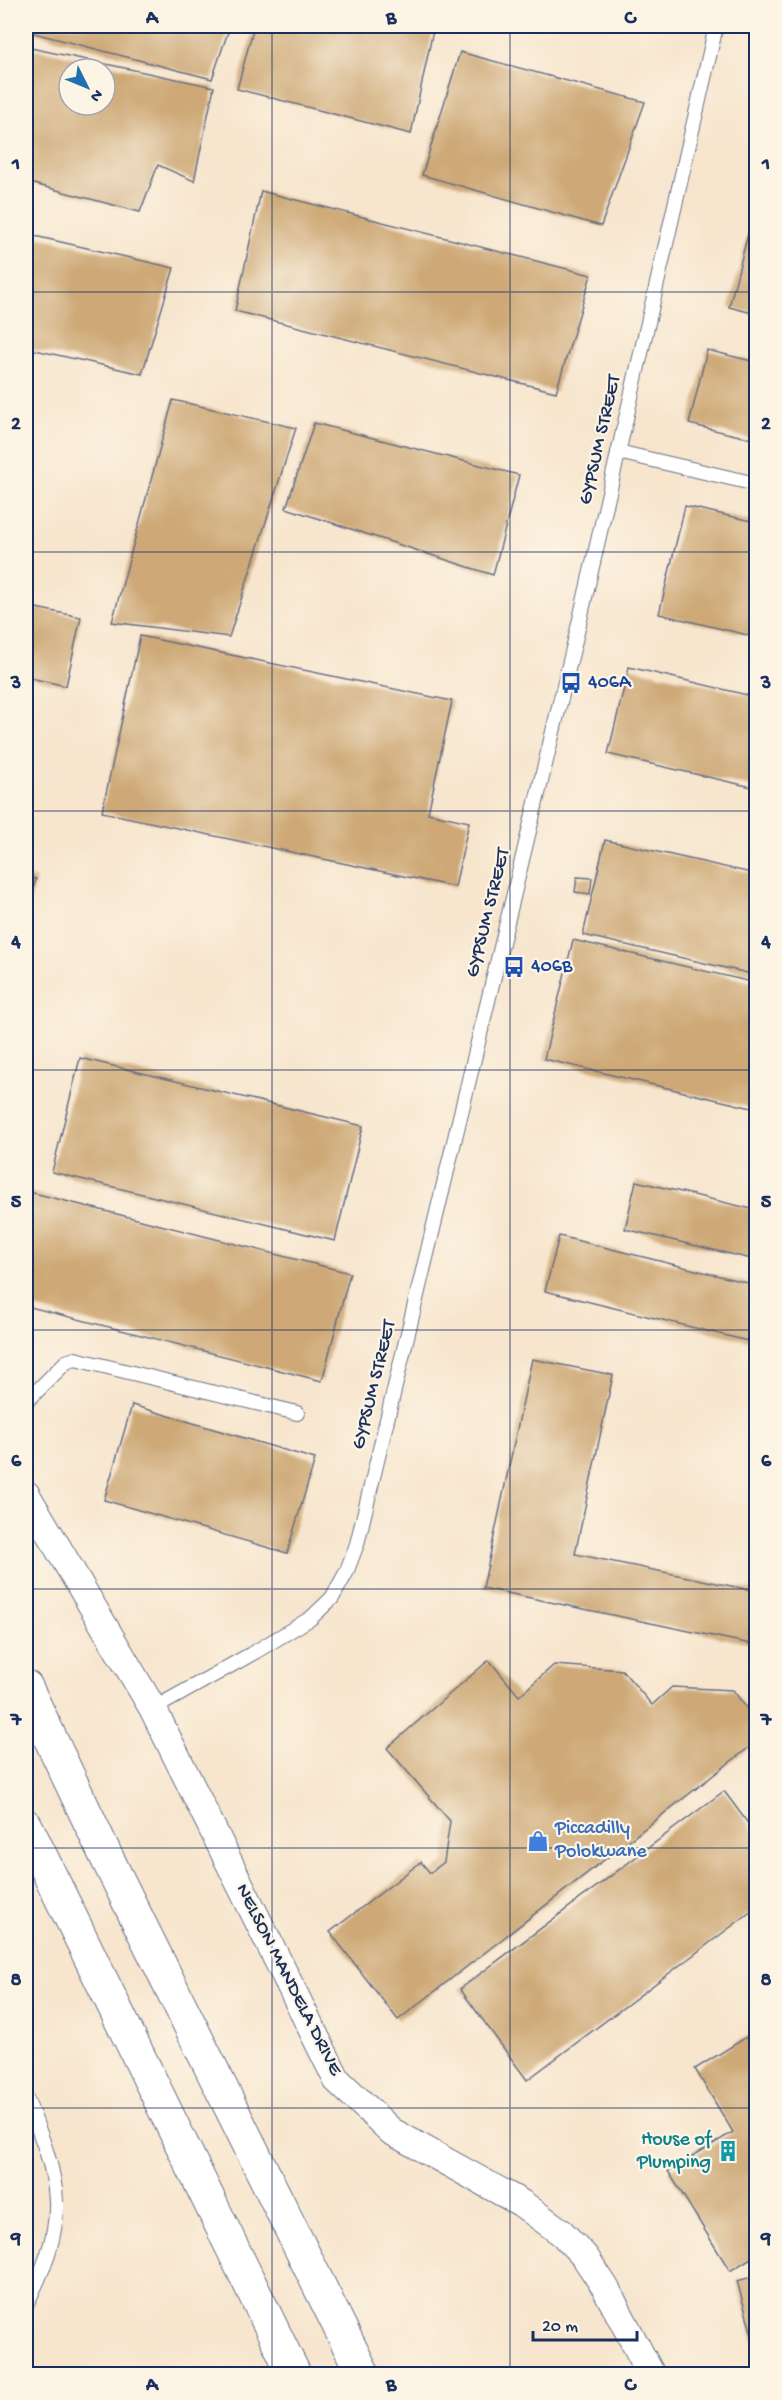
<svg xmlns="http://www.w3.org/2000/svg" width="782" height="2400" viewBox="0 0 782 2400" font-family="'Gochi Hand',sans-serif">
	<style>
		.building { fill: #cea977; fill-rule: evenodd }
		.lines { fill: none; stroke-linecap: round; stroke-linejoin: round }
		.lane-casing { stroke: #686f85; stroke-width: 16 }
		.street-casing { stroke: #686f85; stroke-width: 29 }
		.secondary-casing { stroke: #686f85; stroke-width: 35 }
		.lane { stroke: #fff; stroke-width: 14 }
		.street { stroke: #fff; stroke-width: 27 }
		.secondary { stroke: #fff; stroke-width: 33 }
		.grid { fill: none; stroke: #1b2f5e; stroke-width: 1.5; stroke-opacity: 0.55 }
		.labels { text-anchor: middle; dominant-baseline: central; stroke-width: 4.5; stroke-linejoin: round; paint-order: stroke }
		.street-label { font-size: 20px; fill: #1b2f5e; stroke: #fcf5e5 }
		.transit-label { font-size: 20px; fill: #164399; stroke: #fcf5e5; text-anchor: start }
		.shop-label { font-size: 20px; fill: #366cbe; stroke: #fcf5e5; text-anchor: start }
		.culture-label { font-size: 20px; fill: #0d838f; stroke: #fcf5e5; text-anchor: end }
		.neatline { fill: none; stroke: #1b2f5e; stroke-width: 2 }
		.grid-label { font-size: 20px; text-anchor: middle; font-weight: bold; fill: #1b2f5e }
	</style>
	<rect width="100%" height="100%" fill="#fcf5e5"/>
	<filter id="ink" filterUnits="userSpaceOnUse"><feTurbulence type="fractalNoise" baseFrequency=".0167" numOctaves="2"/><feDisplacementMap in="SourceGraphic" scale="12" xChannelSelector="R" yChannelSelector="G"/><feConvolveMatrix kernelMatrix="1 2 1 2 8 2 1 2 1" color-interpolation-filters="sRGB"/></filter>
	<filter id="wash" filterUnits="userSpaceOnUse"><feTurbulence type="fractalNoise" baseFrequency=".008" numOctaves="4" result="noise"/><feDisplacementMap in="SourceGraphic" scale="24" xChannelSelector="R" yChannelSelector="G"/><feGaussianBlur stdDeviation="1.35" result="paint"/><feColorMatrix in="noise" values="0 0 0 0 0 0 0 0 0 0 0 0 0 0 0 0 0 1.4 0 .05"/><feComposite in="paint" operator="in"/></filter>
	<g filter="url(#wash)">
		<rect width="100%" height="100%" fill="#f7e5cd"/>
		<g id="blocks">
			<!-- building -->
			<g class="building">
				<path d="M 26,26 L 230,26 L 212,79 L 26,31 Z"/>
				<path d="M 254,26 L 434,26 L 411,134 L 237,89 Z"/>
				<path d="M 26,47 L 214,87 L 194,181 L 158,165 L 140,212 L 26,182 ZM 69,69 L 105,69 L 105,105 L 69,105 Z"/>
				<path d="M 460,52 L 645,102 L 601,226 L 422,175 Z"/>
				<path d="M 261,191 L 591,275 L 556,392 L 235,311 Z"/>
				<path d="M 756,203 L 756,314 L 729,307 Z"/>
				<path d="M 26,234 L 174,268 L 142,374 L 26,348 Z"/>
				<path d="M 707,350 L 756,362 L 756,440 L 689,424 Z"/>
				<path d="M 173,400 L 296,428 L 229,637 L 112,622 Z"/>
				<path d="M 314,423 L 519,475 L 493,575 L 286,508 Z"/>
				<path d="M 685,506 L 756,522 L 756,637 L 659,614 Z"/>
				<path d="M 26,606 L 81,617 L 66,686 L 26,677 Z"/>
				<path d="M 140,636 L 452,701 L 428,813 L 469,822 L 455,887 L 102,812 Z"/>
				<path d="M 629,667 L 756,697 L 756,788 L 608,754 Z"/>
				<path d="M 605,840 L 756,874 L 756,975 L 583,935 Z"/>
				<path d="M 26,876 L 36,879 L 26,915 Z"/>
				<path d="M 577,877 L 592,878 L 590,894 L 575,892 Z"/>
				<path d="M 573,940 L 756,983 L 756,1109 L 544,1059 Z"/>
				<path d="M 80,1058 L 363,1126 L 335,1241 L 52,1172 Z"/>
				<path d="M 636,1181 L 756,1210 L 756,1260 L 625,1229 Z"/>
				<path d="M 26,1191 L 350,1273 L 322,1381 L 26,1306 Z"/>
				<path d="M 559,1236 L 756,1285 L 756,1343 L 545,1291 Z"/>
				<path d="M 532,1359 L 613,1375 L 575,1554 L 756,1591 L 756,1645 L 483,1588 Z"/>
				<path d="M 132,1405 L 315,1459 L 287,1553 L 104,1500 Z"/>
				<path d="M 489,1660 L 519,1696 L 554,1665 L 622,1670 L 652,1705 L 672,1687 L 733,1690 L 756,1721 L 756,1742 L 398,2020 L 330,1932 L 421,1862 L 430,1873 L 444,1862 L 450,1821 L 387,1748 Z"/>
				<path d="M 724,1791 L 756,1834 L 756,1908 L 527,2080 L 460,1989 Z"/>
				<path d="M 756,2031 L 756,2255 L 730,2271 L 668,2171 L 733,2132 L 695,2069 Z"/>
				<path d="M 756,2276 L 756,2349 L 737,2281 Z"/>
			</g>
		</g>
	</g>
	<g filter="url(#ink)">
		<use href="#blocks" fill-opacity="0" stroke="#686f85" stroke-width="1.5"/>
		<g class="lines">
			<defs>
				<g id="lane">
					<path d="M 618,452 L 756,484"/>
					<path d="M 26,1402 L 66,1362 L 75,1359 L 297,1413"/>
					<path d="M 153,1709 L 255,1652 L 311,1618 L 332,1598 L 346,1573 L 357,1544 L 578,628 L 716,26"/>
					<path d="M 26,2098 C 62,2185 70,2218 26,2305"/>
				</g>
				<path id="street" d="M 26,1494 L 153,1709 L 337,2080 L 391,2131 L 521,2203 L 562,2233 L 585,2257 L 605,2287 L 651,2374"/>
				<g id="secondary">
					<path d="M 26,1687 L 105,1854 L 363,2374"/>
					<path d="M 26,1826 L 294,2374"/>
				</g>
			</defs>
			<!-- lane casing -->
			<use href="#lane" class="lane-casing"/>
			<!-- street casing -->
			<use href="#street" class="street-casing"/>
			<!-- secondary casing -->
			<use href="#secondary" class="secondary-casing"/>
			<!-- lane -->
			<use href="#lane" class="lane"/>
			<!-- street -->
			<use href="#street" class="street"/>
			<!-- secondary -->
			<use href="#secondary" class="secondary"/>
		</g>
	</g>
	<!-- grid -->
	<path class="grid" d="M 272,26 L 272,2374M 510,26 L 510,2374M 26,292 L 756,292M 26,552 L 756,552M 26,811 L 756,811M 26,1070 L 756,1070M 26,1330 L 756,1330M 26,1589 L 756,1589M 26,1848 L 756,1848M 26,2108 L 756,2108"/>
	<!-- icons -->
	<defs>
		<symbol id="bus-bare" viewBox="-9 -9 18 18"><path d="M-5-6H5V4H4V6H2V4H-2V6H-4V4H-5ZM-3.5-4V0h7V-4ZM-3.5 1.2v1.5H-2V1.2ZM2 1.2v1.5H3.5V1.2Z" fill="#1a4fb4" stroke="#fcf5e5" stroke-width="2.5" paint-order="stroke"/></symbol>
		<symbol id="shop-bare" viewBox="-9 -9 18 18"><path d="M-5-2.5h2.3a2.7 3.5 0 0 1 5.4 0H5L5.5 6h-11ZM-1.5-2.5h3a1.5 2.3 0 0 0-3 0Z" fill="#3f7fe0" stroke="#fcf5e5" stroke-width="2.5" paint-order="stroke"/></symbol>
		<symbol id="building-bare" viewBox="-9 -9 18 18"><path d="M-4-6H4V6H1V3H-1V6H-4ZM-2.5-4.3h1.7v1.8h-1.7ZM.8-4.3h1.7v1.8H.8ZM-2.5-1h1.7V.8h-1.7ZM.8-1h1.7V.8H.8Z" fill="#0f9aa8" stroke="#fcf5e5" stroke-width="2.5" paint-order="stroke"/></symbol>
	</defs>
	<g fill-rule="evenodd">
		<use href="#bus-bare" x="556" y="668" width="30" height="30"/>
		<use href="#bus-bare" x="499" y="952" width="30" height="30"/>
		<use href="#shop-bare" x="523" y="1826" width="30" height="30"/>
		<use href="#building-bare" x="713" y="2136" width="30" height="30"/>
	</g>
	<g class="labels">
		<!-- street labels -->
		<g class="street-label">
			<text transform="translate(601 440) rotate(-77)">GYPSUM STREET</text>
			<text transform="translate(489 913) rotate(-76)">GYPSUM STREET</text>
			<text transform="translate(375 1385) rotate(-76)">GYPSUM STREET</text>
			<text transform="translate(288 1980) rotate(63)">NELSON MANDELA DRIVE</text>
		</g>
		<!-- transit labels -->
		<g class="transit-label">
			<text x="588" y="683">406A</text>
			<text x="531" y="967">406B</text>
		</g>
		<!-- shop labels -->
		<g class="shop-label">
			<text x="555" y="1829">Piccadilly<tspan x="555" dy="23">Polokwane</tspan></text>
		</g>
		<!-- culture labels -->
		<g class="culture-label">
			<text x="711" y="2140">House of<tspan x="711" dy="23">Plumping</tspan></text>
		</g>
	</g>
	<!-- margin -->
	<rect width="782" height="2400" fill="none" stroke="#fcf5e5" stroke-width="66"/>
	<!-- north arrow -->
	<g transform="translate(87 87) rotate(133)"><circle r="28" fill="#fcf5e5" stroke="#a2a6af" stroke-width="1.5"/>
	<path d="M0-4.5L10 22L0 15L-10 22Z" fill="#1f6fb2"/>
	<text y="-9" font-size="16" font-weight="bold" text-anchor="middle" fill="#1b2f5e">N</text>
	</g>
	<!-- scale -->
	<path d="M533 2331v9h104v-9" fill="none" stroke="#1b2f5e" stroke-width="3"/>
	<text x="542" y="2331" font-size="18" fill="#1b2f5e" stroke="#fcf5e5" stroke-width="4.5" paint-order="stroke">20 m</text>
	<rect x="33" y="33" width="716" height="2334" class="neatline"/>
	<g class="grid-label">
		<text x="152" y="23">A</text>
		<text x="391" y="23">B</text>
		<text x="630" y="23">C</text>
		<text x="16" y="169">1</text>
		<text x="766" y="169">1</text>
		<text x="16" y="429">2</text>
		<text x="766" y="429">2</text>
		<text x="16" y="688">3</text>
		<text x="766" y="688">3</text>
		<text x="16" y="947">4</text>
		<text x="766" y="947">4</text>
		<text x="16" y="1207">5</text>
		<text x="766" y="1207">5</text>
		<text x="16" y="1466">6</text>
		<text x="766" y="1466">6</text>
		<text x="16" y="1725">7</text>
		<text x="766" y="1725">7</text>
		<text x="16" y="1985">8</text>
		<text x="766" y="1985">8</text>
		<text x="16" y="2244">9</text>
		<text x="766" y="2244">9</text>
		<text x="152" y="2390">A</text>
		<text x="391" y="2390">B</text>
		<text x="630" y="2390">C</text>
	</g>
</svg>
